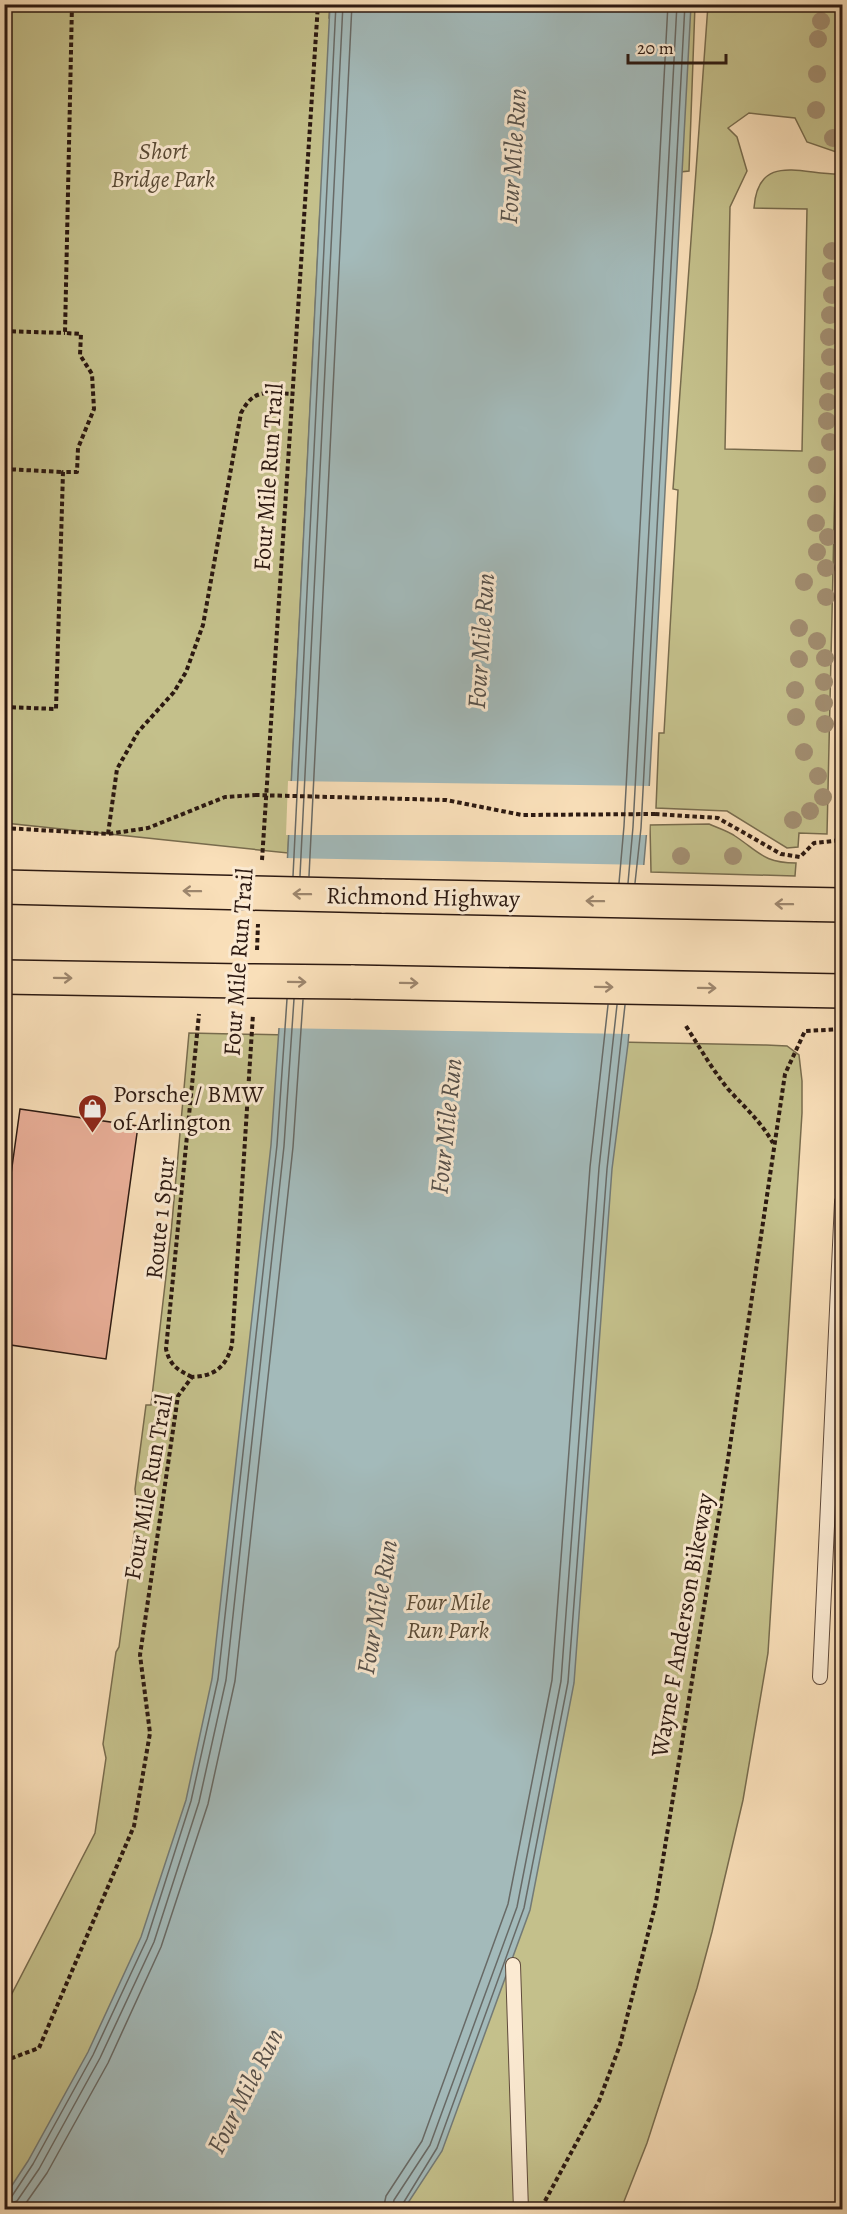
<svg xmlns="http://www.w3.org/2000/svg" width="847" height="2214" viewBox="0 0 847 2214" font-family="Alegreya,serif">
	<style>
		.green { fill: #c4c08b; stroke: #786c4e; stroke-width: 1.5 }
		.water { fill: #a3baba; stroke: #737a76; stroke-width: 1.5 }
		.pier { fill: #f9dfb9 }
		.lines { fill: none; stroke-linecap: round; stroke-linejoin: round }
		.shore { stroke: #686a66; stroke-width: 1.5 }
		.building { fill: #ebb09a; stroke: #2c1911; stroke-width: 1.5 }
		.lane-casing { stroke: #5f4a3b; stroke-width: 16 }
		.highway-casing { stroke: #2c1911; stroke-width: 36 }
		.path { stroke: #2c1911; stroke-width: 4; stroke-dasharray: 4.5 3; stroke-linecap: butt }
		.lane { stroke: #fbead2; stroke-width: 14 }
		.highway { stroke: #f9dfb9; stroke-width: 33 }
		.highway-bridge-casing { stroke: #2c1911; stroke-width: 36; stroke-linecap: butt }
		.path-bridge { stroke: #2c1911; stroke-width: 4; stroke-dasharray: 4.5 3; stroke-linecap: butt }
		.highway-bridge { stroke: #f9dfb9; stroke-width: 33 }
		.tree { fill: #a28e71 }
		.oneway { stroke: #9d866d }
		.labels { text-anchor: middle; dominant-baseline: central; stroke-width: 6; stroke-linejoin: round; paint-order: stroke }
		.park-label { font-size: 24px; font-style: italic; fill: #5a4b36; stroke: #fbead2 }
		.street-label { font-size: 24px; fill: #2c1911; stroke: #fbead2 }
		.poi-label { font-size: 24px; fill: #2c1911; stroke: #fbead2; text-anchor: start }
		.water-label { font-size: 26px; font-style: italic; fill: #56514c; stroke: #fbead2 }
	</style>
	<rect width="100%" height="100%" fill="#f9dfb9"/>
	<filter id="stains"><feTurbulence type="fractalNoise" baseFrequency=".00333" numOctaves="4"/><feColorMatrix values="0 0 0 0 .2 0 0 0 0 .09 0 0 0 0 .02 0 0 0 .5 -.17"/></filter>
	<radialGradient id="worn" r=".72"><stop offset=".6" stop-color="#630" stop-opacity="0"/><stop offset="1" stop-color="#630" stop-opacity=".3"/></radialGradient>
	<!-- green -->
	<g class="green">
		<path d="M 330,4 L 329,18 L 478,4 L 695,5 L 689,171 L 320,210 L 288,853 L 5,823 L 5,5 Z"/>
		<path d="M 708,5 L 842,5 L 842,154 L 807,142 L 795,118 L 749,113 L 728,128 L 737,137 L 747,171 L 730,207 L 725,449 L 802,451 L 807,209 L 754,208 C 758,150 805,176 842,174 L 827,834 L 799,833 L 798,847 L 787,848 L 727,811 L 656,808 L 659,733 L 664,733 L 678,490 L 673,489 Z"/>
		<path d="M 709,824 C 718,828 728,831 735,836 C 759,852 764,863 796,863 L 795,876 L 651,872 L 650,825 Z"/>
		<path d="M 189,1033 L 766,1045 L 787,1046 L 799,1055 L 802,1081 L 802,1113 L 768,1653 L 743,1800 L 712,1932 L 697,1988 L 647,2143 L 621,2209 L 5,2209 L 4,2009 L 95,1833 L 106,1758 L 103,1744 L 116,1652 L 119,1647 L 137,1512 L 135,1489 L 146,1405 L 151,1405 L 171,1233 Z"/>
	</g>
	<!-- water -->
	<path class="water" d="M 330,5 L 691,5 L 647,828 L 628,1044 L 612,1169 L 574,1683 L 530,1910 L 442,2151 L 404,2209 L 5,2210 L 5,2196 L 28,2161 L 88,2052 L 141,1937 L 186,1800 L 212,1679 L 271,1145 L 279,1028 Z"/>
	<!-- pier -->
	<g class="pier">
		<path d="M 288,781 L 652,786 L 649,835 L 286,835 Z"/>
		<path d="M 284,858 L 646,865 L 632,1034 L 276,1028 Z"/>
	</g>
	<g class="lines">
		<!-- shore -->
		<g class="shore">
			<path d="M 293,876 L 336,4"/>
			<path d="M 300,876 L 343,4"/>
			<path d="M 309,876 L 352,4"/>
			<path d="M 619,883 L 624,826 L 668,4"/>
			<path d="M 628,883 L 633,827 L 677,4"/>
			<path d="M 635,883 L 641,828 L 685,4"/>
			<path d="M 4,2198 L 12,2196 L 33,2164 L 93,2055 L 147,1939 L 191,1801 L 218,1679 L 277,1145 L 287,999"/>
			<path d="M 4,2206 L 17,2201 L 39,2169 L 100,2058 L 154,1942 L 199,1802 L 226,1680 L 284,1146 L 294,999"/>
			<path d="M 21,2210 L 47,2173 L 108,2063 L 161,1947 L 208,1804 L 235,1681 L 293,1147 L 303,1000"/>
			<path d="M 383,2210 L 386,2196 L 422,2141 L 508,1904 L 552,1680 L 590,1167 L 608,1005"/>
			<path d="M 392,2210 L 394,2200 L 430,2145 L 517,1907 L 561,1681 L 599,1168 L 617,1005"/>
			<path d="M 399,2210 L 437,2148 L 524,1908 L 568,1682 L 607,1169 L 625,1005"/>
		</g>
	</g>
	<!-- building -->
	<path class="building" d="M 20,1109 L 138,1126 L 106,1359 L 4,1344 L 7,1297 L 4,1297 L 4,1225 Z"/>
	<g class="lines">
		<defs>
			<g id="lane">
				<path d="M 820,1677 L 842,1202"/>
				<path d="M 513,1965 L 521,2210"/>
			</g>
			<g id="highway">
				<path d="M 4,887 L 250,893"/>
				<path d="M 382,896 L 842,905"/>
				<path d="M 4,977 L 243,981"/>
				<path d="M 351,982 L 842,991"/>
			</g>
		</defs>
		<!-- lane casing -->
		<use href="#lane" class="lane-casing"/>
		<!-- highway casing -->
		<use href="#highway" class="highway-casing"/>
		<!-- path -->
		<g class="path">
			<path d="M 4,331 L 65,333"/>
			<path d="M 4,469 L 63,472"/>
			<path d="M 4,707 L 56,709 L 63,472 L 77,472 L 78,448 L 94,409 L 92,374 L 80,355 L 81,334 L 65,333 L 72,4"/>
			<path d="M 655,814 L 718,818 L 781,854 L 800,857 L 814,843 L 842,840"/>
			<path d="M 4,828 L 108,834 L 148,828 L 225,797 L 255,795"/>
			<path d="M 108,834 L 117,769 L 138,732 L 174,692 L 186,672 L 203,625 L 241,413 C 254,388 266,393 292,394"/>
			<path d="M 262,860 L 318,4"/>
			<path d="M 257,950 L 258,924"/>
			<path d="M 686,1026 C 700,1048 712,1069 728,1089 C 746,1109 759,1119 773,1143"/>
			<path d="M 192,1377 C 178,1370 170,1366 166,1349 L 199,1014"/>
			<path d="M 4,2061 L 39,2048 L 134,1826 L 150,1733 L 140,1655 L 178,1396 L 192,1377 C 215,1376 226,1367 232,1345 L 253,1014"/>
			<path d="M 545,2201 L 599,2101 L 620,2045 L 656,1902 L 727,1466 L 785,1074 L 805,1031 L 842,1029"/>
		</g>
		<!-- lane -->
		<use href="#lane" class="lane"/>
		<!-- highway -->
		<use href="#highway" class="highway"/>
		<defs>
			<g id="highway-bridge">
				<path d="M 250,893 L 382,896"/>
				<path d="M 243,981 L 351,982"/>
			</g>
		</defs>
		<!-- highway-bridge casing -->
		<use href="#highway-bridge" class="highway-bridge-casing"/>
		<!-- path-bridge -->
		<path class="path-bridge" d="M 255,795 L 446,800 L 522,815 L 655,814"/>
		<!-- highway-bridge -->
		<use href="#highway-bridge" class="highway-bridge"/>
	</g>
	<!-- trees -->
	<g class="tree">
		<circle cx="821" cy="21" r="9"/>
		<circle cx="818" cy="39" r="9"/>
		<circle cx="817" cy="74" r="9"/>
		<circle cx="816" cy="110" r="9"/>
		<circle cx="833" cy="138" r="9"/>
		<circle cx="832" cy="251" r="9"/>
		<circle cx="831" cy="271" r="9"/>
		<circle cx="832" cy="295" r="9"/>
		<circle cx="830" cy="315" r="9"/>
		<circle cx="829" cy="337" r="9"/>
		<circle cx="830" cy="357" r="9"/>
		<circle cx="829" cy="381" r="9"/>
		<circle cx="828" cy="402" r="9"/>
		<circle cx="827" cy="421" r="9"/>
		<circle cx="830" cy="442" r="9"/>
		<circle cx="817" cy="465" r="9"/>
		<circle cx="817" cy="494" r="9"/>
		<circle cx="816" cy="523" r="9"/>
		<circle cx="828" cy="537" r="9"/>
		<circle cx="817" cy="552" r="9"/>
		<circle cx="826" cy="568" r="9"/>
		<circle cx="804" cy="582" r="9"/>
		<circle cx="826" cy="597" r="9"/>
		<circle cx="799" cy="628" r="9"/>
		<circle cx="817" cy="641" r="9"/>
		<circle cx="825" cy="658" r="9"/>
		<circle cx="799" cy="659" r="9"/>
		<circle cx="824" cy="682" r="9"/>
		<circle cx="795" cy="690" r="9"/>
		<circle cx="824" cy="703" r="9"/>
		<circle cx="796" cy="717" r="9"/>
		<circle cx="825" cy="724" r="9"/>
		<circle cx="804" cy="752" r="9"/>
		<circle cx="818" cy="776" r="9"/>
		<circle cx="823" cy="797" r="9"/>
		<circle cx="810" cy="811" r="9"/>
		<circle cx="793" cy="820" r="9"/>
		<circle cx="681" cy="856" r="9"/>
		<circle cx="733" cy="856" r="9"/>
	</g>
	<!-- one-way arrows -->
	<defs><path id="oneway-shaft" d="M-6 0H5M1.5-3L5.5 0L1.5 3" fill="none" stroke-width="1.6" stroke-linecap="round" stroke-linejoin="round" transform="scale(1.5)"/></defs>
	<g class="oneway">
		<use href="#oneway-shaft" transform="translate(192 891) rotate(-179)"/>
		<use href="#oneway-shaft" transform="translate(302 894) rotate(-179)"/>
		<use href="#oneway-shaft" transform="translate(595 901) rotate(-179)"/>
		<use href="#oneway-shaft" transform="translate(784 904) rotate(-179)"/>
		<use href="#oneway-shaft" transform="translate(63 978) rotate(1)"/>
		<use href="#oneway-shaft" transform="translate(297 982) rotate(1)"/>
		<use href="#oneway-shaft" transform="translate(409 983) rotate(1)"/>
		<use href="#oneway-shaft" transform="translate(604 987) rotate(1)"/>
		<use href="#oneway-shaft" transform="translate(707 988) rotate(1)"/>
	</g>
	<!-- icons -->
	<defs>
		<symbol id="shop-pin" viewBox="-11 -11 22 30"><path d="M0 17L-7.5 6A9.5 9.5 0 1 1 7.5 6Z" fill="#8f2418" stroke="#fbead2"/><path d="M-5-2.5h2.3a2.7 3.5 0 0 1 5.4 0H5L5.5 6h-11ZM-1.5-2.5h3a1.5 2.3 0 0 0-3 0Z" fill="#fff"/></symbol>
	</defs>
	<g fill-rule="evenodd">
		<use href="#shop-pin" x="76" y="1092" width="33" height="45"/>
	</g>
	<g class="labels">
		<!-- park labels -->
		<g class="park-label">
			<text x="163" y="151">Short<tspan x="163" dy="28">Bridge Park</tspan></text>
			<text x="448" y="1602">Four Mile<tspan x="448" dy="28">Run Park</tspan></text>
		</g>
		<!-- street labels -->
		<g class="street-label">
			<text transform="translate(268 477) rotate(-86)">Four Mile Run Trail</text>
			<text transform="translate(423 897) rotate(1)">Richmond Highway</text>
			<text transform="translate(238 962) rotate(-86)">Four Mile Run Trail</text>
			<text transform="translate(160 1218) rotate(-84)">Route 1 Spur</text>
			<text transform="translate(148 1487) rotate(-80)">Four Mile Run Trail</text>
			<text transform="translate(682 1625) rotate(-80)">Wayne F Anderson Bikeway</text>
		</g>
		<!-- poi labels -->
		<g class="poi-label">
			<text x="113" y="1094">Porsche / BMW<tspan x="113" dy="28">of Arlington</tspan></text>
		</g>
		<!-- water labels -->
		<g class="water-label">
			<text transform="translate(513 156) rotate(-86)">Four Mile Run</text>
			<text transform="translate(481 641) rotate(-86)">Four Mile Run</text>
			<text transform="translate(446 1126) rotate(-84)">Four Mile Run</text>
			<text transform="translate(377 1607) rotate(-80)">Four Mile Run</text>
			<text transform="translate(245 2091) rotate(-63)">Four Mile Run</text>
		</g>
	</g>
	<!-- margin -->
	<rect width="847" height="2214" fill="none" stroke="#f9dfb9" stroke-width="24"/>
	<rect x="6" y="6" width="835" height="2202" fill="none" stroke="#2c1911" stroke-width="3"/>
	<rect x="12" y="12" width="823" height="2190" fill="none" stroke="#2c1911" stroke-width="1.5"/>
	<!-- scale -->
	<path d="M628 54v9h98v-9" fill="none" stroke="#2c1911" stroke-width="3"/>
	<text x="637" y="54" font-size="18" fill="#2c1911" stroke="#fbead2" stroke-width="4.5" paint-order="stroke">20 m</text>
	<rect width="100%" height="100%" filter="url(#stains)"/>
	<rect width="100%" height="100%" fill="url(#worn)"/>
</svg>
